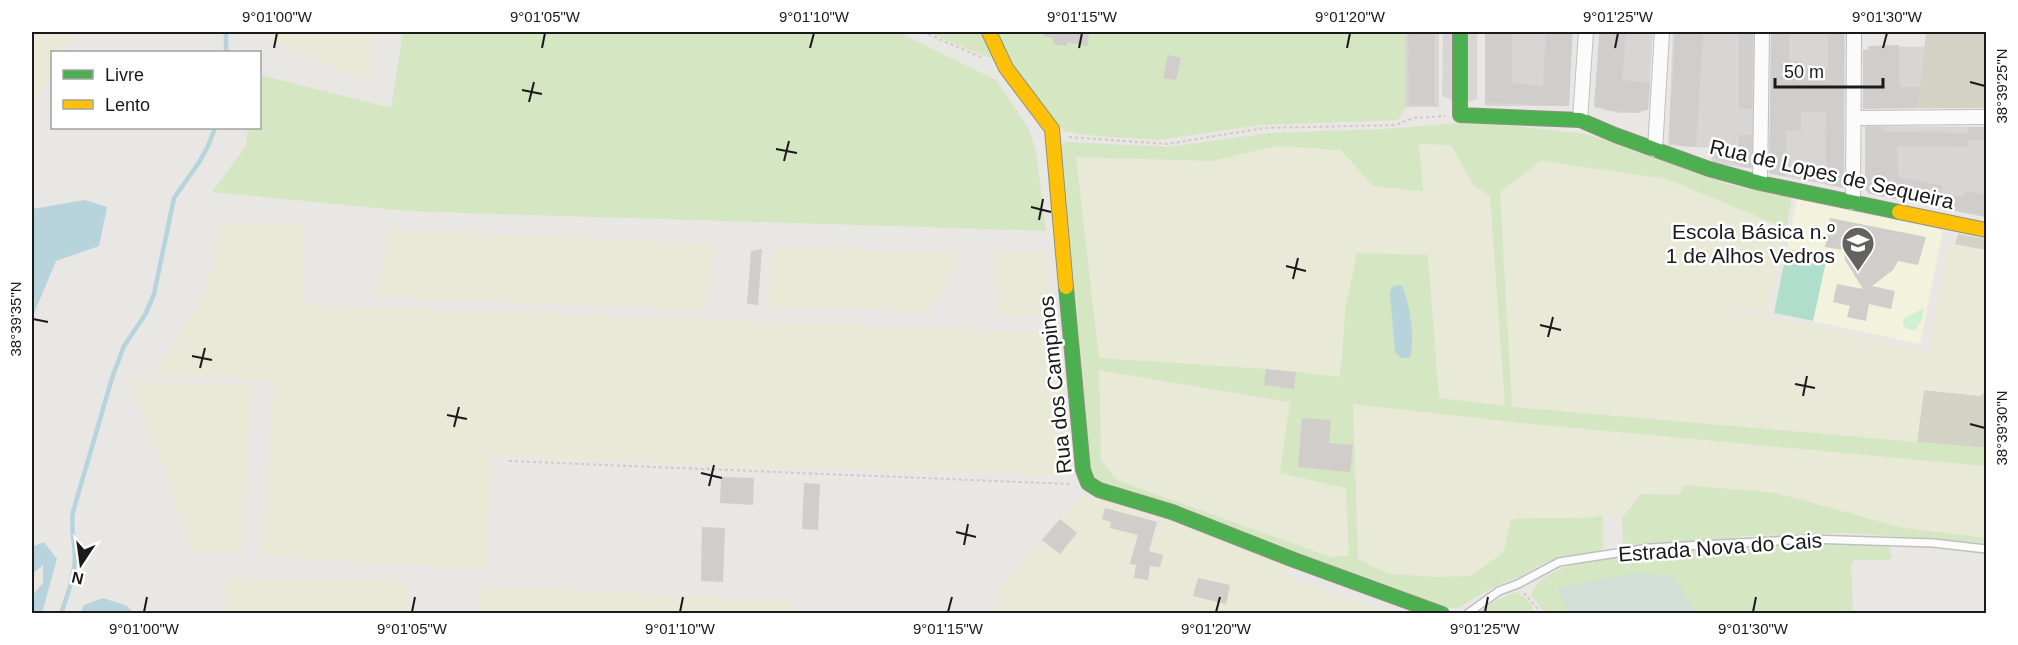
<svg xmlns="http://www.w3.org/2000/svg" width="2018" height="645" viewBox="0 0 2018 645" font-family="Arial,sans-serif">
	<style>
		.residential { fill: #d8d6d4 }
		.education { fill: #f3f3dd }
		.religious { fill: #d7d6d4 }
		.construction { fill: #d2d2c5 }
		.farmland { fill: #e8e9d6 }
		.grass { fill: #d4e6c2; fill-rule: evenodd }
		.wetland { fill: #d1dfd7 }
		.park { fill: #d1efd2 }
		.pitch { fill: #afdfcc }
		.water { fill: #b7d3db }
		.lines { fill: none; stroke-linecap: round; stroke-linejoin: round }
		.stream { stroke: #b7d3db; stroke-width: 4.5 }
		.building { fill: #d0cdca }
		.lane-casing { stroke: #c1c0bf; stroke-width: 10 }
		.street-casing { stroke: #c1c0bf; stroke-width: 16 }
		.fast-casing { stroke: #8f917d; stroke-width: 16 }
		.slow-casing { stroke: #8f917d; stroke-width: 16 }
		.path { stroke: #d4c7c4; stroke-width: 2; stroke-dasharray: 3 3; stroke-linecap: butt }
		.lane { stroke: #fcfbfb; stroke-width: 7 }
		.street { stroke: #fcfbfb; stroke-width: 14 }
		.fast { stroke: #4caf50; stroke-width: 14 }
		.slow { stroke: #ffc107; stroke-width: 14 }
		.ticks { fill: none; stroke: #1a1a1a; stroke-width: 2 }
		.labels { text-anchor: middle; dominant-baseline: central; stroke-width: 5; stroke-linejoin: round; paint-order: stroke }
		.street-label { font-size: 21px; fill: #1a1a1a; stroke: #fff }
		.poi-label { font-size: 21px; fill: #1a1a1a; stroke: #fff; text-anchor: end }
		.neatline { fill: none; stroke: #1a1a1a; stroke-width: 2 }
		.ticks-label { font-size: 15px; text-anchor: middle; fill: #1a1a1a }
	</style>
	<rect width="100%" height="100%" fill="#e9e7e3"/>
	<!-- residential -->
	<g class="residential">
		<rect x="1405" y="32" width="34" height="75"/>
		<path d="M 1485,32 L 1573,32 L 1569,106 L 1485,106 Z"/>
		<path d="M 1599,32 L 1653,32 L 1648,110 L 1639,113 L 1618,113 L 1594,107 Z"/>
		<path d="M 1673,32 L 1754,32 L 1753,169 L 1712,162 L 1711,148 L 1668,145 Z"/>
		<path d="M 1771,32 L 1845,32 L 1844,188 L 1771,174 Z"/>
		<path d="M 1869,46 L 1925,47 L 1918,108 L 1866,107 L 1866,50 Z"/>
		<path d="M 1865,126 L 1986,127 L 1986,217 L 1869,194 L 1865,189 Z"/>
	</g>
	<!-- education -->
	<path class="education" d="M 1797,200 L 1943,230 L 1920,344 L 1774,313 Z"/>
	<!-- religious -->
	<g class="religious">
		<path d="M 1443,32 L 1454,32 L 1454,101 L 1442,96 Z"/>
		<path d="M 1467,32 L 1477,32 L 1477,99 L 1467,102 Z"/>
	</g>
	<!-- construction -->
	<g class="construction">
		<path d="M 1926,32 L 1986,32 L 1986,108 L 1918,108 Z"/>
		<path d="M 1958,234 L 1986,239 L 1986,250 L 1955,245 Z"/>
		<path d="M 1924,390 L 1981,396 L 1986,390 L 1986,448 L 1917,442 Z"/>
	</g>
	<!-- farmland -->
	<g class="farmland">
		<path d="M 32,32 L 77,32 L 65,52 L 52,52 L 52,73 L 46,83 L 32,98 Z"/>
		<path d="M 257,32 L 375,32 L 370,82 L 258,33 Z"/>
		<path d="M 1419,143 L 1451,145 L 1473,185 L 1490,196 L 1506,407 L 1439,398 L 1428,255 L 1346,305 L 1341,377 L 1266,369 L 1099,358 L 1075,157 L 1211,161 L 1276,146 L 1341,150 L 1373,185 L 1422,191 Z"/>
		<path d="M 1541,161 L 1667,179 L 1786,228 L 1767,313 L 1688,299 L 1929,352 L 1948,243 L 1986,250 L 1986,390 L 1981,396 L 1924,390 L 1917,442 L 1512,407 L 1500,192 Z"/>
		<path d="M 304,224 L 303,305 L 1057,333 L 1068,411 L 1072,476 L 713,465 L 491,456 L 487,569 L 262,556 L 274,380 L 155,375 L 205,293 L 223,225 Z"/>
		<path d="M 389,230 L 717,244 L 703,310 L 376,297 Z"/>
		<path d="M 772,247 L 959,254 L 931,311 L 768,306 Z"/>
		<path d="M 1047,251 L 1051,315 L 998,315 L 994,253 Z"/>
		<path d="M 1099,370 L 1290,403 L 1280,473 L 1346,488 L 1349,556 L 1330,557 L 1117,480 L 1101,460 Z"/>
		<path d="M 132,381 L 252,386 L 241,555 L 193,551 Z"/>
		<path d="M 1353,404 L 1522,423 L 1986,466 L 1986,538 L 1903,528 L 1776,493 L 1641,494 L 1622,518 L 1603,516 L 1584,519 L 1528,518 L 1504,552 L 1471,576 L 1389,574 L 1358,559 Z"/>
		<path d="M 1082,493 L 1083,496 L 1093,499 L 1096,497 L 1229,541 L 1231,547 L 1243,551 L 1247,548 L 1288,563 L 1284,575 L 1391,613 L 993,614 L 1000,607 L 995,594 Z"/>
		<path d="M 225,578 L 408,582 L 410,613 L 228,613 Z"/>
		<path d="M 480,586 L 791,601 L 791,613 L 478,613 Z"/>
	</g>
	<!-- grass -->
	<g class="grass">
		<path d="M 403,32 L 898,32 L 996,80 L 1028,127 L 1036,151 L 1046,231 L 407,211 L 212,192 L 246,146 L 248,128 L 260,128 L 260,75 L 391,108 Z"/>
		<path d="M 927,32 L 985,32 L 991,57 L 987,57 Z"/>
		<path d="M 995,32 L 1405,32 L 1405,107 L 1398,120 L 1260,125 L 1158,140 L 1096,136 L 1065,131 L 1058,127 L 1006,55 Z"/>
		<path d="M 1461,123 L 1516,124 L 1524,127 L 1585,134 L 1599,138 L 1730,185 L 1792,198 L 1786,228 L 1667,179 L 1541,161 L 1500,192 L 1512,407 L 1986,448 L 1986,466 L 1522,423 L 1353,404 L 1358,559 L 1389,574 L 1436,577 L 1471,576 L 1504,552 L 1511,520 C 1542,516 1572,520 1603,516 L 1603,547 L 1598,554 C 1585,551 1556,558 1544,563 C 1536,566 1529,574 1520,577 C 1497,584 1478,595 1459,608 L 1444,608 L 1107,488 L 1091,473 L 1062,146 L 1066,142 L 1168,147 L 1270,133 L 1383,129 ZM 1419,144 L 1451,145 L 1473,185 L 1490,196 L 1505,406 L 1439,398 L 1428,255 L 1357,253 L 1346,305 L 1340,377 L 1296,372 L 1294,388 L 1265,385 L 1266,369 L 1099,358 L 1076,157 L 1211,161 L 1276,146 L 1341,150 L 1373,186 L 1423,191 ZM 1099,370 L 1290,402 L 1280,473 L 1346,488 L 1349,556 L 1330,557 L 1117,480 L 1101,460 Z"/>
		<path d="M 1684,485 L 1776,493 L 1903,528 L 1986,538 L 1986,543 L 1847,533 L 1745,536 L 1688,543 L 1681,541 L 1652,545 L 1648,543 L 1626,548 L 1623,544 L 1622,518 L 1641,494 L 1679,495 Z"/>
		<path d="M 1850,543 L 1889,547 L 1893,557 L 1888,560 L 1854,560 L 1851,563 L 1853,613 L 1696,613 L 1672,575 L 1557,588 L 1568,613 L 1545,613 L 1531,595 C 1542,561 1617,556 1647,553 C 1659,552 1673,554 1684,550 Z"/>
		<path d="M 1515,592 C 1522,595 1530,601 1533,609 L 1530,613 L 1479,613 L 1493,602 Z"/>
	</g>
	<!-- wetland -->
	<path class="wetland" d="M 1630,574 L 1672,575 L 1696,613 L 1568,613 L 1557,588 Z"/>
	<!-- park -->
	<path class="park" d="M 1924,308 L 1922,321 L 1915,330 L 1907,329 L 1903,325 L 1903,319 Z"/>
	<!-- pitch -->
	<path class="pitch" d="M 1787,249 L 1827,257 L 1813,321 L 1774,313 Z"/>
	<!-- water -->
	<g class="water">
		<path d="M 85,200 L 107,207 L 99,246 L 56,261 L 33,316 L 32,337 L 32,209 Z"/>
		<path d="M 1397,285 L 1402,286 C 1410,303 1415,340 1410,358 L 1402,358 L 1395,352 L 1390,293 L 1392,287 Z"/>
		<path d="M 44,542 L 57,559 L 42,613 L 32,613 L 32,596 L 43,583 L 43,565 L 32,574 L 32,547 Z"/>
		<path d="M 103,598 L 127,606 L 134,613 L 81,613 L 84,605 Z"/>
	</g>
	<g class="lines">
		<!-- stream -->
		<g class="stream">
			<path d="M 226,52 L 226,32"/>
			<path d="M 61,614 C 67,596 74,577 75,559 C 75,542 70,528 73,512 L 112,378 L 124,346 L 145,315 L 154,294 L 174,198 L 200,161 L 208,146 L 215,128"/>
		</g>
	</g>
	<!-- building -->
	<g class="building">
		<path d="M 1045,32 L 1080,32 L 1089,33 L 1087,46 L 1067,42 L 1067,46 L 1053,44 L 1053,38 L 1044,36 Z"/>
		<path d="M 1408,32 L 1435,32 L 1435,105 L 1409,105 Z"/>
		<path d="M 1485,32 L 1512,32 L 1512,83 L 1543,86 L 1546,32 L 1572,32 L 1569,106 L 1485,103 Z"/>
		<path d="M 1600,32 L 1626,32 L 1622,80 L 1650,83 L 1648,110 L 1639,110 L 1639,113 L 1604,110 L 1605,108 L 1594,107 Z"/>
		<path d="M 1675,32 L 1703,32 L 1696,147 L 1680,146 L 1669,142 Z"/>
		<path d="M 1739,32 L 1753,32 L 1752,109 L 1739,109 Z"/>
		<path d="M 1771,32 L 1789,32 L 1789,61 L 1801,61 L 1801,69 L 1828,69 L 1828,32 L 1844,32 L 1844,188 L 1825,184 L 1826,112 L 1801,112 L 1801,130 L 1786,131 L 1786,176 L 1769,173 Z"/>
		<path d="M 1899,45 L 1900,87 L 1920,87 L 1918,108 L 1863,109 L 1863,50 L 1869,50 L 1869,46 Z"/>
		<path d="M 1168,55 L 1181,58 L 1176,80 L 1163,78 Z"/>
		<path d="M 1865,127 L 1883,127 L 1883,132 L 1968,133 L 1968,147 L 1897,146 L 1898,177 L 1943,186 L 1942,193 L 1964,197 L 1966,191 L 1986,195 L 1986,217 L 1869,193 L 1865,189 Z"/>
		<rect x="1968" y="127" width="18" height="13"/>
		<path d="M 1739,135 L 1752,135 L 1751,168 L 1712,157 L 1712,151 L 1739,151 Z"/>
		<path d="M 1830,218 L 1926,237 L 1918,265 L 1898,261 L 1893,270 L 1872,286 L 1895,291 L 1891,309 L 1869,304 L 1866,321 L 1847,317 L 1850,306 L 1833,302 L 1837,284 L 1863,289 L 1845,260 L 1844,250 L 1825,247 Z"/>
		<path d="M 762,249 L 758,305 L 747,304 L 751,251 Z"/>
		<path d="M 1266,369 L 1296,372 L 1294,389 L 1264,385 Z"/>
		<path d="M 1302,418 L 1331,420 L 1329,443 L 1353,445 L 1350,472 L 1298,467 Z"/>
		<path d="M 721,477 L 754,478 L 753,505 L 720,503 Z"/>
		<path d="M 804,483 L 820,484 L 818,530 L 802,529 Z"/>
		<path d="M 1105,508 L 1157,522 L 1149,551 L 1163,555 L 1160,567 L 1150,566 L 1148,580 L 1134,578 L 1136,565 L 1130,564 L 1138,535 L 1110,528 L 1111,522 L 1102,519 Z"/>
		<path d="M 1060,519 L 1077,533 L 1060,554 L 1042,540 Z"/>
		<path d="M 702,527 L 725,528 L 723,582 L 701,581 Z"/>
		<path d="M 1198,578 L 1230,585 L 1226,604 L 1193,596 Z"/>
	</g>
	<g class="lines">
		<defs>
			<path id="lane" d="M 1467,614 L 1499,591 L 1518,584 L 1559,562 L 1649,548 L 1809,539 L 1933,543 L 1986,549"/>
			<g id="street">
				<path d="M 1855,118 L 1986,117"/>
				<path d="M 1580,120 L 1586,32"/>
				<path d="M 1655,150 L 1662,32"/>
				<path d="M 1760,183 L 1762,32"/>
				<path d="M 1853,203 L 1854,32"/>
			</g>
			<g id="fast">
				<path d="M 1460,32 L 1460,115 L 1580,120 L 1615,135 L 1709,169 L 1760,183 L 1899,212"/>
				<path d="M 1066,287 L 1083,470 L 1088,483 L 1099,490 L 1172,512 L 1294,560 L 1442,614"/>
			</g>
			<g id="slow">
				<path d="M 989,32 L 1006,68 L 1052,129 L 1066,287"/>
				<path d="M 1899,212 L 1986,230"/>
			</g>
		</defs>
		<!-- lane casing -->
		<use href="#lane" class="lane-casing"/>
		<!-- street casing -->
		<use href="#street" class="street-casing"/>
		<!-- fast casing -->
		<use href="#fast" class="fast-casing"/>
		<!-- slow casing -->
		<use href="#slow" class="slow-casing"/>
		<!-- path -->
		<g class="path">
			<path d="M 923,32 L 983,58"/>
			<path d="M 1069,137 L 1167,144 L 1264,128 L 1396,125 L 1413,118 L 1445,116"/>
			<path d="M 509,461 L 1070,484"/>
			<path d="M 1524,593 L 1542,614"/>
		</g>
		<!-- lane -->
		<use href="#lane" class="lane"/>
		<!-- street -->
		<use href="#street" class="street"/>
		<!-- fast -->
		<use href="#fast" class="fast"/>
		<!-- slow -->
		<use href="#slow" class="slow"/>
	</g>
	<!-- ticks -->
	<path class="ticks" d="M 274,48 L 277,33M 542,48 L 545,33M 810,48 L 814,33M 1079,48 L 1082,33M 1347,48 L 1350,33M 1615,48 L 1618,33M 1883,48 L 1887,33M 1970,82 L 1985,86M 522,90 L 542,94M 529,102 L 534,82M 776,149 L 797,153M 784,161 L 789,141M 1031,207 L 1051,212M 1039,220 L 1043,199M 1286,266 L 1306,271M 1293,279 L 1298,258M 33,319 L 48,322M 1540,325 L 1561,330M 1548,337 L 1553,317M 192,356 L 212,360M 200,368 L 205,348M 1795,384 L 1815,388M 1803,396 L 1807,376M 447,415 L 467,419M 1970,424 L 1985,428M 454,427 L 459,407M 701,473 L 722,478M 709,486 L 714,465M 956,532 L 976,537M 964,545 L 968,524M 144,612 L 147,597M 412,612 L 415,597M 680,612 L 683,597M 948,612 L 952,597M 1216,612 L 1220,597M 1485,612 L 1488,597M 1753,612 L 1756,597"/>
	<!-- icons -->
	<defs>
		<symbol id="school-pin" viewBox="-11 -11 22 30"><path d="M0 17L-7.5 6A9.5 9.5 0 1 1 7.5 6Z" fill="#626260" stroke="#fff"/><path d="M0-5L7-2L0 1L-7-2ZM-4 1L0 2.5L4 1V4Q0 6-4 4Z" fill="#fff"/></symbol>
	</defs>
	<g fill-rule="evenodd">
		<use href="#school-pin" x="1839" y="224" width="38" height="52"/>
	</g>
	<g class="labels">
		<!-- street labels -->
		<g class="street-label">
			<text transform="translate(1832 174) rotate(13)">Rua de Lopes de Sequeira</text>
			<text transform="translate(1055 385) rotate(-96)">Rua dos Campinos</text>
			<text transform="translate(1720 547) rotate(-4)">Estrada Nova do Cais</text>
		</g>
		<!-- poi labels -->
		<g class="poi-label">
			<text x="1835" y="231">Escola Básica n.º<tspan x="1835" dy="24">1 de Alhos Vedros</tspan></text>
		</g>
	</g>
	<!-- border -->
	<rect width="2018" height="645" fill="none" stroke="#ffffff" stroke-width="66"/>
	<!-- legend -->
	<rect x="51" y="51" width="210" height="78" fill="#ffffff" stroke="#a3a3a3" stroke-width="1.5"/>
	<rect x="63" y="70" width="30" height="9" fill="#4caf50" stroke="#a3a3a3" stroke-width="1.5"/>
	<text x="105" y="81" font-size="18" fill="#1a1a1a">Livre</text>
	<rect x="63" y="100" width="30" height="9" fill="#ffc107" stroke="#a3a3a3" stroke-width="1.5"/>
	<text x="105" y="111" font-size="18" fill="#1a1a1a">Lento</text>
	<!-- north arrow -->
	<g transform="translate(81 564) rotate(193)" stroke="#ffffff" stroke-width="4.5" paint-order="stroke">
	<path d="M0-4.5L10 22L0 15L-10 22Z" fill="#1a1a1a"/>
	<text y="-9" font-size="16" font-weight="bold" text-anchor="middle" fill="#1a1a1a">N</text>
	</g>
	<!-- scale -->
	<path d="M1775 78v9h108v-9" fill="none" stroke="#1a1a1a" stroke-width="3"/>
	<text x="1784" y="78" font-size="18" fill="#1a1a1a" stroke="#ffffff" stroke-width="4.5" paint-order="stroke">50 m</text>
	<rect x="33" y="33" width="1952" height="579" class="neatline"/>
	<g class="ticks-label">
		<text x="277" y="22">9°01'00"W</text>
		<text x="545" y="22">9°01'05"W</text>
		<text x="814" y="22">9°01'10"W</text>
		<text x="1082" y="22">9°01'15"W</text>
		<text x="1350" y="22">9°01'20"W</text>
		<text x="1618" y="22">9°01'25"W</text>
		<text x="1887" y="22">9°01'30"W</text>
		<text transform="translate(2002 86) rotate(-90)" y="5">38°39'25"N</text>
		<text transform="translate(16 319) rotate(-90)" y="5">38°39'35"N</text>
		<text transform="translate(2002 428) rotate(-90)" y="5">38°39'30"N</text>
		<text x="144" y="634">9°01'00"W</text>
		<text x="412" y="634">9°01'05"W</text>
		<text x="680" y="634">9°01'10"W</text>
		<text x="948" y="634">9°01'15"W</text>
		<text x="1216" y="634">9°01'20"W</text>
		<text x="1485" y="634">9°01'25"W</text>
		<text x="1753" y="634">9°01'30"W</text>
	</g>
</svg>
